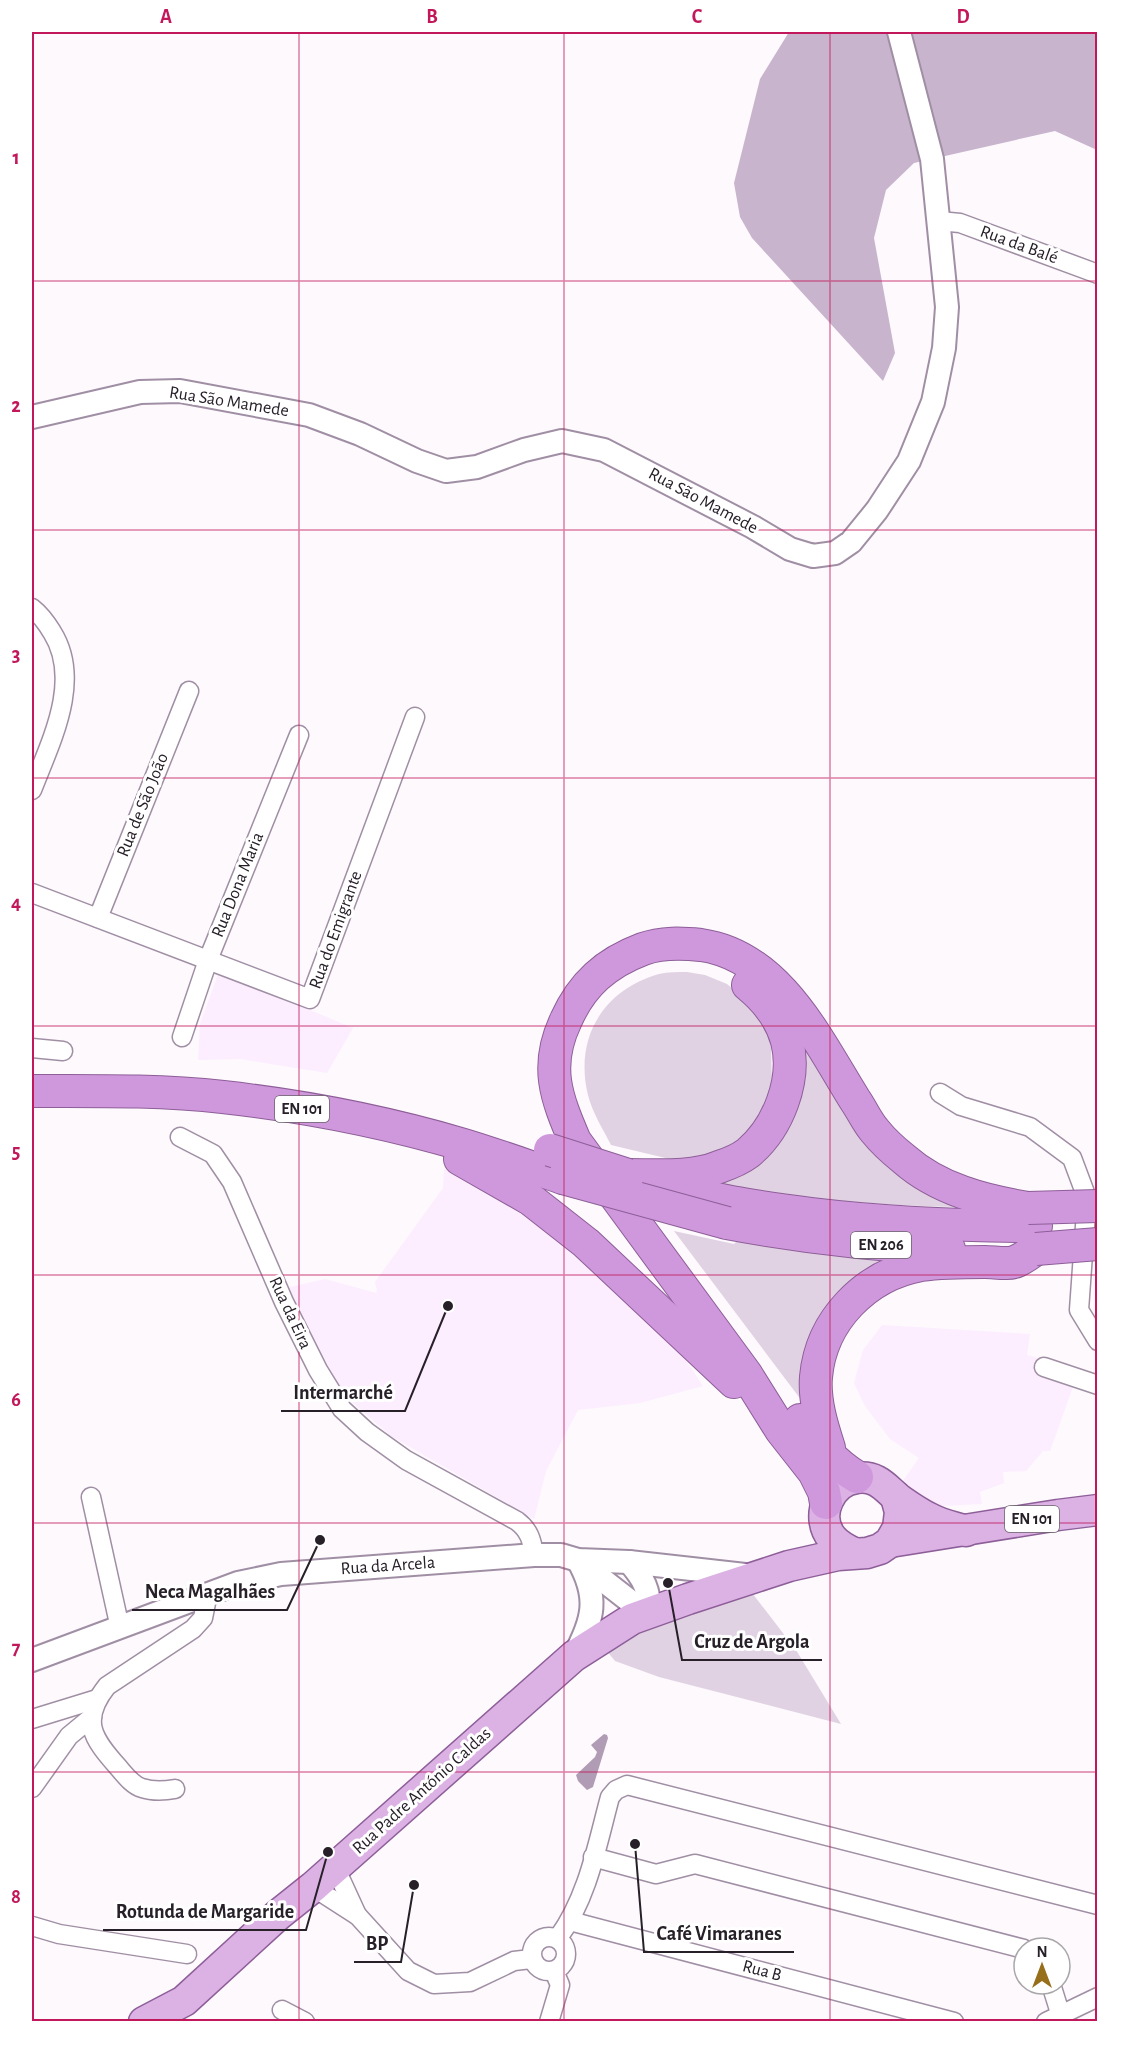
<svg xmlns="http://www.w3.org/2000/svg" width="1129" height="2053" viewBox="0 0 1129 2053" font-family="'Alegreya Sans',sans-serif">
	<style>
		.built { fill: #fcedff }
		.green { fill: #e0d2e3 }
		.forest { fill: #c8b4cd }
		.water { fill: #b09cb4 }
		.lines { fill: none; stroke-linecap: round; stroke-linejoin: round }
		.minor-casing { stroke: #a08fa4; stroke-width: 21 }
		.tertiary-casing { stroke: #a08fa4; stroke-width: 26 }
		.primary-casing { stroke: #8d5e98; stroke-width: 33 }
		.trunk-casing { stroke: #8d5e98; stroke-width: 34 }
		.minor { stroke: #fff; stroke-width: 18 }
		.tertiary { stroke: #fff; stroke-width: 22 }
		.primary { stroke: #dcb2e5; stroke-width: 30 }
		.trunk { stroke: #d098dc; stroke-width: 32 }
		.trunk-bridge-casing { stroke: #8d5e98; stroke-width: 34; stroke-linecap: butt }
		.trunk-bridge { stroke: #d098dc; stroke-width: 32 }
		.grid { fill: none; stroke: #c2185b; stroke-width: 1.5; stroke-opacity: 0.55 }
		.labels { text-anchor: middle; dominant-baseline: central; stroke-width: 6; stroke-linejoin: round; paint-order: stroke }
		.shield { fill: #fff; stroke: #686369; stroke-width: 1.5 }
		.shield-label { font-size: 16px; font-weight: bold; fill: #272029 }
		.street-label { font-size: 18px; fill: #272029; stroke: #fff }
		.leader { fill: none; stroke: #272029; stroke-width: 2 }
		.callout-dot { fill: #272029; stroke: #fff; stroke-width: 2 }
		.callout-label { font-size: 20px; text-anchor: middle; font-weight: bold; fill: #272029; stroke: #fff; stroke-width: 6; stroke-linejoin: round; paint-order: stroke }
		.neatline { fill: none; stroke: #c2185b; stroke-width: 2 }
		.grid-label { font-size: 20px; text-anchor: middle; font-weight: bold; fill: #c2185b }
	</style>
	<rect width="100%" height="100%" fill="#fdf9fd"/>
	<!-- built -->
	<g class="built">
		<path d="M 219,972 L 353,1028 L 327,1073 L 240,1059 L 198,1060 L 200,1024 Z"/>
		<path d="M 444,1169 L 518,1205 L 688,1352 L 683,1356 L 703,1386 L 640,1403 L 578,1410 L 546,1471 L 534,1519 L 391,1436 L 344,1395 L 286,1288 L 325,1279 L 376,1293 L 377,1290 L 375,1282 L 443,1188 Z"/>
		<path d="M 882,1325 L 1030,1334 L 1027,1355 L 1049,1361 L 1074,1384 L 1050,1451 L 1043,1451 L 1026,1471 L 1003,1472 L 1004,1483 L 980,1492 L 982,1504 L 940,1506 L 900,1485 L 919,1458 L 890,1439 L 865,1406 L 854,1383 L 863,1350 Z"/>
	</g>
	<!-- green -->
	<g class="green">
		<path d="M 687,972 L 705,975 L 727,984 L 746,1000 L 761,1018 L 771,1044 L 772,1093 L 753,1131 L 727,1147 L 702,1158 L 678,1161 L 611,1145 C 603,1129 592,1112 588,1095 C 574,1038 603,990 659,974 C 668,972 678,972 687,972 Z"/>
		<path d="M 805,1036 L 958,1198 L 952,1207 C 865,1205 778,1196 692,1181 L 744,1165 Z"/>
		<path d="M 674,1231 L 734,1244 L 737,1241 L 818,1253 L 899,1259 L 856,1281 L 808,1409 Z"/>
		<path d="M 746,1585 L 796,1650 L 841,1724 L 659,1677 L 615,1661 L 602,1645 Z"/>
	</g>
	<!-- forest -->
	<path class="forest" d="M 789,32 L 1097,32 L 1097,150 L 1055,131 L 914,163 L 886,190 L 874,238 L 895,353 L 883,381 L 752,238 L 740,217 L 734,183 L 760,79 Z"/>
	<!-- water -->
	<path class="water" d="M 604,1734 L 607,1735 L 608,1738 L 593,1787 L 587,1790 L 578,1781 L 576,1775 L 595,1757 L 597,1752 L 591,1745 Z"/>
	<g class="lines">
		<defs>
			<g id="minor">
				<path d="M 939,221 L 960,223 L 1098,274"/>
				<path d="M 32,608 C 41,615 46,622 52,632 C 83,681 50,743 32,790"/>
				<path d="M 32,893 L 310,999 L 415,717"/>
				<path d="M 98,918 L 189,691"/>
				<path d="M 182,1037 L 208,960 L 299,735"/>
				<path d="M 32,1048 L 63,1051"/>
				<path d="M 940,1093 L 961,1106 L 1030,1127 L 1072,1158 L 1087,1198 L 1079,1310 L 1098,1341"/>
				<path d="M 180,1137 L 213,1154 L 232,1182 L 284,1302 L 318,1370 L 342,1409 L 367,1432 L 406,1460 L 517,1521 C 529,1530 532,1540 534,1555"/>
				<path d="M 1044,1367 L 1098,1385"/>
				<path d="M 91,1497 L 120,1628"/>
				<path d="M 32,1719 L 97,1699"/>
				<path d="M 32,1788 L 69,1736 L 92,1717"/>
				<path d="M 175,1789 C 164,1791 154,1792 142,1788 C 132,1785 125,1775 118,1767 C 92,1738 80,1720 107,1686 L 193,1629 L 203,1618 L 208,1593"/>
				<path d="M 593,1857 L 656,1874 L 695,1864 L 1024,1949"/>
				<path d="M 335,1867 L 357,1915"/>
				<path d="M 313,1887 L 358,1916 L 408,1971 L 434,1984 L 470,1982 L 514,1961 L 531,1959"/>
				<path d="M 570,1921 L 954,2022"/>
				<path d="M 32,1926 L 59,1934 L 187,1954"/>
				<circle cx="549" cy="1954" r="17"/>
				<path d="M 558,1938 C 588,1897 597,1845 610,1797 L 616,1790 L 627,1785 L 1098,1905"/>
				<path d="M 1051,1984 L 1060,2013"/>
				<path d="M 282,2010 L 305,2022"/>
				<path d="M 549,2022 L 560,1985 L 554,1971"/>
				<path d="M 1046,2022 L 1098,1997"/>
			</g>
			<g id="tertiary">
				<path d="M 32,417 L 140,392 L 180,391 L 309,415 L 360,434 L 417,461 L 446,471 L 477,467 L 524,450 L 562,441 L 604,450 L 753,527 L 790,549 L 813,556 L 835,553 L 851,542 L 877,510 L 909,461 L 933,402 L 944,348 L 947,307 L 932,159 L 899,32"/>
				<path d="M 629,1562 C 644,1579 649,1589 650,1613"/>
				<path d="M 581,1563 L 631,1602 L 650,1613"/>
				<path d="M 574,1656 C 594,1619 599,1597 578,1560"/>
				<path d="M 32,1660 L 238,1583 L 281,1574 L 534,1555 L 561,1555 L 578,1560 L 629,1562 L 754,1576"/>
			</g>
			<g id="primary">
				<path d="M 890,1542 L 1058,1515 L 1098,1510"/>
				<path d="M 854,1553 C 845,1549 838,1545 832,1538 C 814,1516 830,1481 857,1478 C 878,1475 886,1489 900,1500 C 910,1507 920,1514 931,1519 C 942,1525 955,1527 966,1531"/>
				<path d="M 144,2022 L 184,2001 L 278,1915 L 313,1887 L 574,1656 L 632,1619 L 688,1599 L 789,1566 L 838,1555 L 867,1553 L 880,1549 L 890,1542 L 898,1528 L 900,1512 L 896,1497"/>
			</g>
			<g id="trunk">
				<path d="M 32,1091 C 95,1091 160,1090 223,1097 C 304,1106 386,1122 464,1145 C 497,1155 530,1167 563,1178"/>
				<path d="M 460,1159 L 530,1199 L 586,1243 L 734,1382"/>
				<path d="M 628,1175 C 656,1175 693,1178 719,1167 C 728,1164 740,1159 748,1153 C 778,1128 797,1080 787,1041 C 781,1019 765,999 748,985"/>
				<path d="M 655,1183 C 706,1200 758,1207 812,1214 C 888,1223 959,1226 1036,1226"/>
				<path d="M 727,1223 C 801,1237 874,1245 949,1249"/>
				<path d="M 800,1420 C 816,1441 834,1464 857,1477"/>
				<path d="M 829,1448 C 822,1426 814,1401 816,1377 C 821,1320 866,1275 921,1265 C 943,1262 964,1262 985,1262 C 995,1262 1009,1265 1017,1261 C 1024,1258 1030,1253 1036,1249"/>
				<path d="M 826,1503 L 824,1492 L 814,1472 L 781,1430 L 746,1374 L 575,1141 C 556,1097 544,1066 566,1020 C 582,984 606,963 643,949 C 662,942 682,943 701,945 C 779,956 818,1041 855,1100 C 862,1110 867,1122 875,1131 C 883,1141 894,1151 904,1159 C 938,1189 984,1201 1028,1208"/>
			</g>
		</defs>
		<!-- minor casing -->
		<use href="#minor" class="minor-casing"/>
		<!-- tertiary casing -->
		<use href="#tertiary" class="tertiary-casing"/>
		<!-- primary casing -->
		<use href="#primary" class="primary-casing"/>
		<!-- trunk casing -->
		<use href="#trunk" class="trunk-casing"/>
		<!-- minor -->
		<use href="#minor" class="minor"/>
		<!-- tertiary -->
		<use href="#tertiary" class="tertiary"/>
		<!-- primary -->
		<use href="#primary" class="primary"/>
		<!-- trunk -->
		<use href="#trunk" class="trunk"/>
		<defs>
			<g id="trunk-bridge">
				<path d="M 550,1150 L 628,1175"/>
				<path d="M 563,1178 L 727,1223"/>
				<path d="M 1028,1208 L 1098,1206"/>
				<path d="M 1036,1249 L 1098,1244"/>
			</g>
		</defs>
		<!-- trunk-bridge casing -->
		<use href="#trunk-bridge" class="trunk-bridge-casing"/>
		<!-- trunk-bridge -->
		<use href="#trunk-bridge" class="trunk-bridge"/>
	</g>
	<!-- grid -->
	<path class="grid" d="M 299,32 L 299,2022M 564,32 L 564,2022M 830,32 L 830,2022M 32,281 L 1098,281M 32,530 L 1098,530M 32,778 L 1098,778M 32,1026 L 1098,1026M 32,1275 L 1098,1275M 32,1523 L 1098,1523M 32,1772 L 1098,1772"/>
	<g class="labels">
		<!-- shield labels -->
		<g class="shield">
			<rect x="275" y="1096" width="54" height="26" rx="4.5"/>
			<rect x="851" y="1232" width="60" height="26" rx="4.5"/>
			<rect x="1005" y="1506" width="54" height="26" rx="4.5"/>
		</g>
		<g class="shield-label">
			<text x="302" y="1109">EN 101</text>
			<text x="881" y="1245">EN 206</text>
			<text x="1032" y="1519">EN 101</text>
		</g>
		<!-- street labels -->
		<g class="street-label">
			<text transform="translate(1019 245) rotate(20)">Rua da Balé</text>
			<text transform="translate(229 402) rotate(9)">Rua São Mamede</text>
			<text transform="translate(703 501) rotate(28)">Rua São Mamede</text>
			<text transform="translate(143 805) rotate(-68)">Rua de São João</text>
			<text transform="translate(238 885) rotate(-68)">Rua Dona Maria</text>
			<text transform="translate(336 930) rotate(-70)">Rua do Emigrante</text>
			<text transform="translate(290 1313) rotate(65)">Rua da Eira</text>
			<text transform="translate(388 1566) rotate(-4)">Rua da Arcela</text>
			<text transform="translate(422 1791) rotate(-42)">Rua Padre António Caldas</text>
			<text transform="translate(762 1971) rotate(15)">Rua B</text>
		</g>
	</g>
	<!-- callouts -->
	<path class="leader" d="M448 1306L405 1411H281M320 1540L287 1610H132M668 1583L682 1660H822M328 1852L306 1930H103M635 1844L644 1952H794M414 1885L401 1962H354"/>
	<g class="callout-dot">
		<circle cx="448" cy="1306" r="6"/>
		<circle cx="320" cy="1540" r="6"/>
		<circle cx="668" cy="1583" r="6"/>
		<circle cx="328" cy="1852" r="6"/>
		<circle cx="635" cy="1844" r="6"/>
		<circle cx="414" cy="1885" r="6"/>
	</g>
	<g class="callout-label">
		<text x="343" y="1399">Intermarché</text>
		<text x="210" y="1598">Neca Magalhães</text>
		<text x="752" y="1648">Cruz de Argola</text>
		<text x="205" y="1918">Rotunda de Margaride</text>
		<text x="719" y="1940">Café Vimaranes</text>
		<text x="377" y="1950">BP</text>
	</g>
	<!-- border -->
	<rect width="1129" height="2053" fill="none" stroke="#ffffff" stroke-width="66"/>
	<!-- north arrow -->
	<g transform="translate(1042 1966)"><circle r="28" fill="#ffffff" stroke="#a9a6a9" stroke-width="1.5"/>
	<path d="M0-4.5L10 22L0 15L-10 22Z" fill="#976e1a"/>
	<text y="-9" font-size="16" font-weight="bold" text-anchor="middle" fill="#272029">N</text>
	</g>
	<rect x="33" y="33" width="1063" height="1987" class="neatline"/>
	<g class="grid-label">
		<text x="166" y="23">A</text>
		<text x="432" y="23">B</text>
		<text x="697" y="23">C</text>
		<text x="963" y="23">D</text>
		<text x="16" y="164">1</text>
		<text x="16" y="412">2</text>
		<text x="16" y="661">3</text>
		<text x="16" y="909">4</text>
		<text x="16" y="1158">5</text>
		<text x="16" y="1406">6</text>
		<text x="16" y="1654">7</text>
		<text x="16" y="1903">8</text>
	</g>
</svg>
